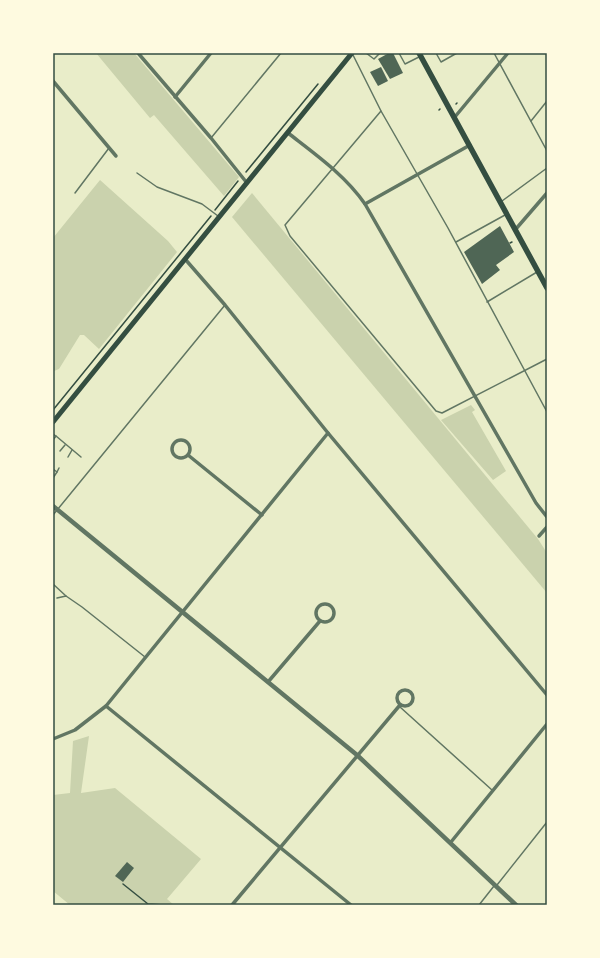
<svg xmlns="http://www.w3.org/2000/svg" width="600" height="958" viewBox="0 0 600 958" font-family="'Archivo Narrow',sans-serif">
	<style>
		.green { fill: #cad2ad }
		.building { fill: #4f6655 }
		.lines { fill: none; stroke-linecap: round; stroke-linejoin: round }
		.path { stroke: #344e41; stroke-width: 1.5 }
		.service { stroke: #617663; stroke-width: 1.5 }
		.minor { stroke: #617663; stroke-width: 3.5 }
		.tertiary { stroke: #617663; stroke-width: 4.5 }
		.secondary { stroke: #344e41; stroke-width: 5 }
		.primary { stroke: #344e41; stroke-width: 5.5 }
		.neatline { fill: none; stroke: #344e41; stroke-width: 1.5 }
	</style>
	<rect width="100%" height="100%" fill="#e9edc9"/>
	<!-- green -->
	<g class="green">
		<path d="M 96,53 L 134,53 L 239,177 L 224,196 L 154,115 L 150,118 Z"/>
		<path d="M 100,180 L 168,241 L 177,252 L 99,349 L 84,335 L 80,335 L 59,369 L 54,371 L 53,238 Z"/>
		<path d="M 252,193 L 538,539 L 547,553 L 547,593 L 232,217 Z"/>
		<path d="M 471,405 L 475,410 L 472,412 L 506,471 L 493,480 L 441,420 Z"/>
		<path d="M 89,736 L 81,793 L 115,788 L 201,859 L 167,899 L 174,905 L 70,905 L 53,891 L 53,795 L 70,793 L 73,741 Z"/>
	</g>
	<!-- building -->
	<g class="building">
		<path d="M 389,53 L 393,53 L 403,73 L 390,79 L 378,59 Z"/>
		<path d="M 381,67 L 388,81 L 378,86 L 370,72 Z"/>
		<path d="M 500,226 L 514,252 L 496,265 L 500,270 L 482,284 L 464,252 Z"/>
		<path d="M 127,862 L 134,868 L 123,882 L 115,876 Z"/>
	</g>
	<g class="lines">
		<!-- path -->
		<g class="path">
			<path d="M 456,104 L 457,103"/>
			<path d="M 439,110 L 440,109"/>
			<path d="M 246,172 L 318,84"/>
			<path d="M 215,210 L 238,181"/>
			<path d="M 510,243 L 512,242"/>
			<path d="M 53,410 L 211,216"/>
			<path d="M 123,884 L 148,904 L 164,905"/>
		</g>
		<!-- service -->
		<g class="service">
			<path d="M 366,53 L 374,59 L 380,53"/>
			<path d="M 399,53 L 405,64 L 419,57"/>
			<path d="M 436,53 L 441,62 L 457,53"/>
			<path d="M 494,53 L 547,151"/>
			<path d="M 353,55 L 381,111 L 448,228 L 547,412"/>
			<path d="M 381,111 L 285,225 L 290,236 L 436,411 L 442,413 L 547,359"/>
			<path d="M 531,121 L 547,101"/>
			<path d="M 211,138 L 281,53"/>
			<path d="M 137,173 L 157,187 L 202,204 L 218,216"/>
			<path d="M 75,193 L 109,148"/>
			<path d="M 502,201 L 547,168"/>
			<path d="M 456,242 L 505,215"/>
			<path d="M 487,302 L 537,272"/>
			<path d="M 53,434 L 56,436 L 53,440"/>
			<path d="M 56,436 L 81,457"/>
			<path d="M 60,451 L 65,445"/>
			<path d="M 68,457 L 72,450"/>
			<path d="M 53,469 L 57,472 L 53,478"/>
			<path d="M 57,472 L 59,468"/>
			<path d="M 53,515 L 225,305"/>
			<path d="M 53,584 L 66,596"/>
			<path d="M 57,598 L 66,596 L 82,607 L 145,657"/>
			<path d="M 400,707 L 492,790"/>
			<path d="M 497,885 L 547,822"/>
			<path d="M 479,905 L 494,886"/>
		</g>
		<!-- minor -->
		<g class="minor">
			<path d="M 138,53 L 211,138 L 247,183"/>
			<path d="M 53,81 L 116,156"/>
			<path d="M 175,97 L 211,53"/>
			<path d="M 454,118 L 508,53"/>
			<path d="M 288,133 C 315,154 345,175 365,204 L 536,503 L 547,517"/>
			<path d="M 365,204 L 470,145"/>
			<path d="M 515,230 L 547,193"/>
			<path d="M 185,259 L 225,305 L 328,433 L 547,695"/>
			<circle cx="181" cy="449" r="9"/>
			<path d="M 188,455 L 262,515"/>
			<path d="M 539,536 L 547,527"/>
			<circle cx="325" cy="613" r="9"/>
			<path d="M 268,682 L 320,621"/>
			<circle cx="405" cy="698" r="8"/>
			<path d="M 106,706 L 351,905"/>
			<path d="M 53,739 L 75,730 L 106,706 L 328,433"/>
			<path d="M 451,842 L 547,724"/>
			<path d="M 232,905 L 400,705"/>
		</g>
		<!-- tertiary -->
		<path class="tertiary" d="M 53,506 L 357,755 L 516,905"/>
		<!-- secondary -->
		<path class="secondary" d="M 53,422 L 352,53"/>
		<!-- primary -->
		<path class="primary" d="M 419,53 L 547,288"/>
	</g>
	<!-- border -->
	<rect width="600" height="958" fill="none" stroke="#fefae0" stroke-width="108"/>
	<rect x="54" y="54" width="492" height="850" class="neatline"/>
</svg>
